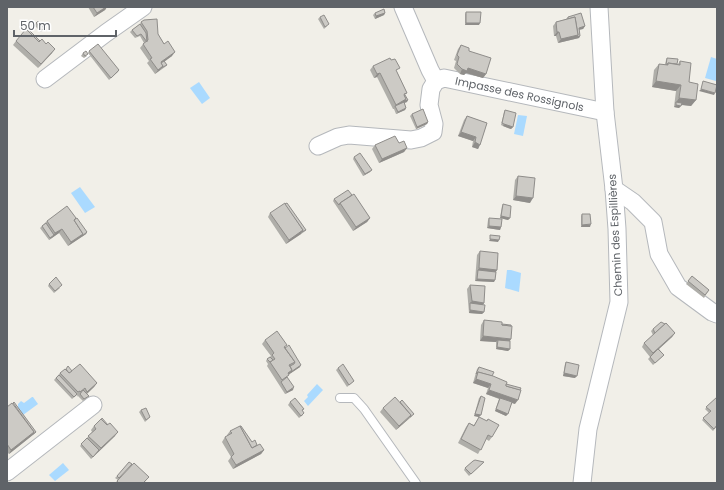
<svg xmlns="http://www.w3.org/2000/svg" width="724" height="490" viewBox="0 0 724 490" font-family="Poppins,sans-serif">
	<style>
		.water { fill: #aadaff }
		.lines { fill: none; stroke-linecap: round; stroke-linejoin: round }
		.service-casing { stroke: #b5b8bc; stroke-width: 10 }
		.minor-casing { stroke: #b5b8bc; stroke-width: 19 }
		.service { stroke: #fff; stroke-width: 8 }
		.minor { stroke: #fff; stroke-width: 17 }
		.wall { fill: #afaea9 }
		.shaded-wall { fill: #8f8d8a }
		.building { fill: #cccac5; stroke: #8f8d8a }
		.labels { text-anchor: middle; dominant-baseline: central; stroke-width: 3.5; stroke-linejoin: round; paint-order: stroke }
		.street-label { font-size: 11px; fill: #5f6368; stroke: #fff }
	</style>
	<rect width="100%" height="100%" fill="#f1efe8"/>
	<!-- water -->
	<g class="water">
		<path d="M 711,57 L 717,59 L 717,76 L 716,81 L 705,78 Z"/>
		<path d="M 199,82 L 210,98 L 202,104 L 190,88 Z"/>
		<path d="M 518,115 L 527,116 L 523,136 L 514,134 Z"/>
		<path d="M 80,187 L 95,207 L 85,213 L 71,193 Z"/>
		<path d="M 507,270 L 511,270 L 521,273 L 519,292 L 505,288 Z"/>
		<path d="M 317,384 L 323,390 L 308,406 L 304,401 L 308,397 L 307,395 Z"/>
		<path d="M 32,397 L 33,397 L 38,404 L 23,415 L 18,409 L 18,404 L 21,401 L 24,403 Z"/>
		<path d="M 63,463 L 69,470 L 55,481 L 49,475 Z"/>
	</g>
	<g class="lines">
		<defs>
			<path id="service" d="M 340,398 L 354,398 L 364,409 L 416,483"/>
			<g id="minor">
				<path d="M 403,7 L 430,70 L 436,81"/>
				<path d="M 45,79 L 106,33 L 143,7"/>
				<path id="s1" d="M 318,146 L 338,137 L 349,135 L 411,140 L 421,138 L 433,132 L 434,124 L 429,105 L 431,89 L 436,81 L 444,78 L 605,112"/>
				<path d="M 614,189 L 633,202 L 653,222 L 659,254 L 678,287 L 712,312 L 717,314"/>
				<path d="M 7,472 L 93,405"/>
				<path d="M 582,483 L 588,429 L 619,302 L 617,229 L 614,189 L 605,112 L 599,7"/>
			</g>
		</defs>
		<!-- service casing -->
		<use href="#service" class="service-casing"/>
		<!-- minor casing -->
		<use href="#minor" class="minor-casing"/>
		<!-- service -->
		<use href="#service" class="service"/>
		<!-- minor -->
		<use href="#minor" class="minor"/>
	</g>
	<!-- wall -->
	<g class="wall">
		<path d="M 88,7 L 107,7 L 105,10 L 94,17 Z"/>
		<path d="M 466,12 L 479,25 L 465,25 L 465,14 Z"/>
		<path d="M 375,13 L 385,13 L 384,15 L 375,19 L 373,15 Z"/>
		<path d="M 320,17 L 327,26 L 324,29 L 318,19 Z"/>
		<path d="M 568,17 L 585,26 L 583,29 L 579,30 L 580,36 L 579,38 L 558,43 L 556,36 L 554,36 L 553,26 L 556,22 L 566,19 Z"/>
		<path d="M 141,22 L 158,34 L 172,56 L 164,61 L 167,65 L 165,67 L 155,74 L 147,63 L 149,61 L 140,48 L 144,43 L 140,36 L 135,38 L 130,32 L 132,30 L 140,24 Z"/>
		<path d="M 36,23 L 44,28 L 41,32 L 34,25 Z"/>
		<path d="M 16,41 L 40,41 L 46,44 L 52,53 L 38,68 L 13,45 Z"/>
		<path d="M 461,45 L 469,51 L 486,74 L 483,78 L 466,73 L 464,75 L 460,74 L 454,68 L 456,61 L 454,60 L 458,49 Z"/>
		<path d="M 89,51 L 119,70 L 118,72 L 109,80 L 88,53 Z"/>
		<path d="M 83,53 L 87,56 L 84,58 L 81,56 Z"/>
		<path d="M 667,58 L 677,64 L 678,64 L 680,61 L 696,100 L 691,106 L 681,105 L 679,108 L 674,107 L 676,91 L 652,87 L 654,70 L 659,64 L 665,65 L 666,60 Z"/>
		<path d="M 373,66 L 397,72 L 407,93 L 405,95 L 407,102 L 404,103 L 406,108 L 405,110 L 396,114 L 394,109 L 393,109 L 377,77 L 374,78 L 370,70 Z"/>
		<path d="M 505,110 L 513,127 L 511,129 L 503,126 L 501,125 L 504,112 Z"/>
		<path d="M 412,114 L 428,122 L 427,124 L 416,129 L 410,116 Z"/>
		<path d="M 467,116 L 487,123 L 478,149 L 472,147 L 473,141 L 458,136 L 464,120 Z"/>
		<path d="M 399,143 L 407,148 L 404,152 L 379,163 L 372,149 L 375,145 Z"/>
		<path d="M 354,157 L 370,172 L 363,176 L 353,159 Z"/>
		<path d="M 518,176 L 530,203 L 513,200 L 515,180 Z"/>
		<path d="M 352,195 L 370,218 L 367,222 L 353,231 L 333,201 L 334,199 Z"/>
		<path d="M 503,204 L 510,218 L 508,220 L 500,218 L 502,206 Z"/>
		<path d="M 270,213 L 306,230 L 304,232 L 286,244 L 268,217 Z"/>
		<path d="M 582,214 L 590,227 L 581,227 L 581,216 Z"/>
		<path d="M 489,218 L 501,227 L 500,230 L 487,228 L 488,220 Z"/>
		<path d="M 75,220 L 87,232 L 86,234 L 68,246 L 59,233 L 49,240 L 40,228 L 47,221 Z"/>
		<path d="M 480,251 L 497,270 L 496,272 L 494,282 L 475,281 L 477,255 Z"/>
		<path d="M 692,276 L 709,290 L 704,298 L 686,284 Z"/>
		<path d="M 49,284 L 60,288 L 54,293 L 48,286 Z"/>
		<path d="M 470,285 L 484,303 L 483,305 L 484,312 L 482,314 L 469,313 L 467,289 Z"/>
		<path d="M 484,320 L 502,324 L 511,339 L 510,341 L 510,349 L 508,351 L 496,349 L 496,342 L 480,341 L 481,325 Z"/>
		<path d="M 653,329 L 675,333 L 672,337 L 659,349 L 664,355 L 662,357 L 653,365 L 648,359 L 650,357 L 642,347 L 644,343 L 653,335 L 651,331 Z"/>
		<path d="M 265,340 L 286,347 L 300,367 L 288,375 L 287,377 L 293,390 L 285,394 L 267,366 L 268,364 L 266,361 L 267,359 L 271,356 L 262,344 Z"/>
		<path d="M 566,362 L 575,378 L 563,376 L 565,364 Z"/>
		<path d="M 479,367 L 492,376 L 506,384 L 515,404 L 512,403 L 506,416 L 495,411 L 499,399 L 486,394 L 488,388 L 473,383 L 477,369 Z"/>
		<path d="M 338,368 L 354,381 L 347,387 L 336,370 Z"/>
		<path d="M 72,371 L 97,383 L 94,387 L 87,394 L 89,396 L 83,401 L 78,396 L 78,397 L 77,395 L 72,399 L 54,380 L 60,373 Z"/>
		<path d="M 481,396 L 479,417 L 487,421 L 488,419 L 492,437 L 489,441 L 486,439 L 478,454 L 458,443 L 466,427 L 469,423 L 474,425 L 479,417 L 474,416 L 479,398 Z"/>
		<path d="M 717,397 L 717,426 L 713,431 L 702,420 L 709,413 L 705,409 Z"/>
		<path d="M 290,402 L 302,411 L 303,415 L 299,418 L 288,405 Z"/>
		<path d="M 7,407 L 36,432 L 34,434 L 9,454 L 7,452 Z"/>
		<path d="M 383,408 L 412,416 L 396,430 L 380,412 Z"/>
		<path d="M 141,410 L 150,417 L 145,422 L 139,412 Z"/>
		<path d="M 94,426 L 115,436 L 91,459 L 80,446 L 92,432 L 91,430 Z"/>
		<path d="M 230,431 L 257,445 L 264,450 L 261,454 L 233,469 L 228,461 L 231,457 L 222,442 L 225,437 L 228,436 L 227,435 Z"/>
		<path d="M 473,461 L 484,462 L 469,476 L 464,470 L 465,468 Z"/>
		<path d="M 117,476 L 149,477 L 144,483 L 115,483 L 118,480 L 115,478 Z"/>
	</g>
	<!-- shaded-wall -->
	<g class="shaded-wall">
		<path d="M 106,7 L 107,7 L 105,10 L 94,17 L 97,13 Z"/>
		<path d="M 385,13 L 384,15 L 375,19 L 376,16 Z"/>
		<path d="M 466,23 L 480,23 L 479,25 L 465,25 Z"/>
		<path d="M 585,26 L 583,29 L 577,30 L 579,28 Z"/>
		<path d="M 557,32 L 559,32 L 556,36 L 554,36 Z"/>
		<path d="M 578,35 L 580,36 L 579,38 L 558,43 L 561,39 Z"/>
		<path d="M 55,49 L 52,53 L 38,68 L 41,64 Z"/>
		<path d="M 175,52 L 172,56 L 160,65 L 161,62 Z"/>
		<path d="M 163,66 L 160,70 L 155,74 L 158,70 Z"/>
		<path d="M 468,68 L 486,74 L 483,78 L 466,73 L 464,75 L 460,74 L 462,69 Z"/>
		<path d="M 380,73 L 377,77 L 374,78 L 377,74 Z"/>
		<path d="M 656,81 L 681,85 L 676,91 L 652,87 Z"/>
		<path d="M 701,89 L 715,93 L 714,95 L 699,91 Z"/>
		<path d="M 679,98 L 696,100 L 691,106 L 676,104 L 676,102 L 675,104 Z"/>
		<path d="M 406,99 L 408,100 L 407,102 L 395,106 L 393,109 L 396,105 Z"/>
		<path d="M 676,105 L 681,106 L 679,108 L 674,107 Z"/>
		<path d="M 406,108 L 405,110 L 396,114 L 398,112 Z"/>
		<path d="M 428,122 L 427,124 L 416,129 L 417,127 Z"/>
		<path d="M 504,124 L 513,127 L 511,129 L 503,126 Z"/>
		<path d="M 461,132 L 476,137 L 473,141 L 458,136 Z"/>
		<path d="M 475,142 L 480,145 L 478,149 L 472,147 Z"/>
		<path d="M 407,148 L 404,152 L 379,163 L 382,159 Z"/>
		<path d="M 372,170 L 370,172 L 363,176 L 365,174 Z"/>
		<path d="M 516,196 L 533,198 L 530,203 L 513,200 Z"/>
		<path d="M 501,216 L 510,218 L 508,220 L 500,218 Z"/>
		<path d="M 370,218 L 367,222 L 353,231 L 356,227 Z"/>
		<path d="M 591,224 L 590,227 L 581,227 L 582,225 Z"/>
		<path d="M 489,226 L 501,227 L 500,230 L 487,228 Z"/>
		<path d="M 62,229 L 59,233 L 49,240 L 55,233 Z"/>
		<path d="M 303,230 L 301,234 L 286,244 L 289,240 Z"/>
		<path d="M 87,232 L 86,234 L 68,246 L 71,242 L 83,234 Z"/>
		<path d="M 490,239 L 499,240 L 498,242 L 489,241 Z"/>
		<path d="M 479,268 L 497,270 L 494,274 L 478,270 L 476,273 Z"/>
		<path d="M 477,279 L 495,280 L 494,282 L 475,281 Z"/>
		<path d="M 472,301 L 484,303 L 481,307 L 470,303 Z"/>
		<path d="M 470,310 L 484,312 L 482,314 L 469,313 Z"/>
		<path d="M 675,333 L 672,337 L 650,357 L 653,353 Z"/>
		<path d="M 483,336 L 511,339 L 508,343 L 498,340 L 496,342 L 480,341 Z"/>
		<path d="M 497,347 L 510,349 L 508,351 L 496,349 Z"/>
		<path d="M 301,365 L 300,367 L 285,377 L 288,373 Z"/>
		<path d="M 564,373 L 577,376 L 575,378 L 563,376 Z"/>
		<path d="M 476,379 L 491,384 L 488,388 L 473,383 Z"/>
		<path d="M 97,383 L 94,387 L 84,396 L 87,392 Z"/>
		<path d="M 294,387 L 293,390 L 285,394 L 287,392 Z"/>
		<path d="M 489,390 L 518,400 L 515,404 L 486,394 Z"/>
		<path d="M 496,409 L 508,414 L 506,416 L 495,411 Z"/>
		<path d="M 414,414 L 412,416 L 396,430 L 399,426 Z"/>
		<path d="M 475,414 L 481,415 L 479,417 L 474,416 Z"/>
		<path d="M 34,432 L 36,432 L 34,434 L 9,454 L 11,450 Z"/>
		<path d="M 118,432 L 115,436 L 91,459 L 101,448 Z"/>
		<path d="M 264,450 L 261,454 L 233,469 L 236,465 Z"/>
	</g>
	<!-- building -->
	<g class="building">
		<path d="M 93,7 L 106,7 L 97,13 Z"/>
		<path d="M 384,9 L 385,13 L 376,16 L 375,13 Z"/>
		<path d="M 466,12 L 481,12 L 480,23 L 466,23 Z"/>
		<path d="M 581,13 L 585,26 L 579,28 L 580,36 L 577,37 L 578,35 L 575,17 L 568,19 L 568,17 Z"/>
		<path d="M 324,15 L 329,24 L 325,27 L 320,17 Z"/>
		<path d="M 575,17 L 578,35 L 561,39 L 559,32 L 557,32 L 556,22 Z"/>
		<path d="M 157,19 L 158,34 L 164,44 L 168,41 L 175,52 L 161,62 L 163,66 L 158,70 L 150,59 L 152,58 L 143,44 L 148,40 L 147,31 L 141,22 L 144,20 Z"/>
		<path d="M 38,21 L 44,28 L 42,30 L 36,23 Z"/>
		<path d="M 140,24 L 146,33 L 147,42 L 141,34 L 137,36 L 132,30 Z"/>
		<path d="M 27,28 L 40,41 L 39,42 L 26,29 L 26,30 Z"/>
		<path d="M 26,29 L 39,42 L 42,39 L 46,44 L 48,42 L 55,49 L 41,64 L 16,41 Z"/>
		<path d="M 98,44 L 119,70 L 111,78 L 89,51 Z"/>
		<path d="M 461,45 L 469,48 L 469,51 L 491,58 L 486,74 L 468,68 L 467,71 L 462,69 L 457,64 L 459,57 L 457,55 Z"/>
		<path d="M 86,51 L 88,54 L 85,56 L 83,53 Z"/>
		<path d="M 390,58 L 391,60 L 395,59 L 400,68 L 396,70 L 407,93 L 404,94 L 406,99 L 396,105 L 380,73 L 377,74 L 373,66 Z"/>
		<path d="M 667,58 L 678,59 L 677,64 L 668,63 L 667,65 L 666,65 Z"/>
		<path d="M 164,61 L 167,65 L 161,68 L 163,66 L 161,63 Z"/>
		<path d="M 680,61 L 691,63 L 689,82 L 698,84 L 696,100 L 679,98 L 681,85 L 656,81 L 659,64 L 668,65 L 668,63 L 680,65 Z"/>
		<path d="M 703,81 L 717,85 L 715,93 L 701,89 Z"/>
		<path d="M 404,95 L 405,95 L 408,100 L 405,101 L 406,99 Z"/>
		<path d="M 404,102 L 406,108 L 398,112 L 395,106 Z"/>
		<path d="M 676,102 L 682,103 L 681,106 L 676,105 Z"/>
		<path d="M 423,109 L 428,122 L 417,127 L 412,114 Z"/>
		<path d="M 505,110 L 516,113 L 513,127 L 504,124 L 502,123 Z"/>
		<path d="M 467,116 L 487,123 L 480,145 L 475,142 L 476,137 L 461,132 Z"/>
		<path d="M 395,136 L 399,143 L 404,141 L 407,148 L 382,159 L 375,145 Z"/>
		<path d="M 360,153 L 372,170 L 365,174 L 354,157 Z"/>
		<path d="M 518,176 L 535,178 L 533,198 L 516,196 Z"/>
		<path d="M 348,190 L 352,195 L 340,203 L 339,205 L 334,199 Z"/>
		<path d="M 354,194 L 370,218 L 356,227 L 340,203 Z"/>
		<path d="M 285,203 L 303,230 L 289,240 L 270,213 Z"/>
		<path d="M 287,203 L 306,230 L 302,232 L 303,230 L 285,204 Z"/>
		<path d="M 503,204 L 511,206 L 510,218 L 501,216 Z"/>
		<path d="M 67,206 L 76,218 L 74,220 L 83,234 L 71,242 L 62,229 L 55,233 L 47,221 Z"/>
		<path d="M 582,214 L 590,214 L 591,224 L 582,225 Z"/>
		<path d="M 77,218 L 87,232 L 82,236 L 83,234 L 74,220 Z"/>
		<path d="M 489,218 L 502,219 L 501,227 L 489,226 Z"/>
		<path d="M 46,223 L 54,235 L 50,238 L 42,226 Z"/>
		<path d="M 490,235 L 500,236 L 499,240 L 490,239 Z"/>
		<path d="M 480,251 L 498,253 L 497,270 L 479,268 Z"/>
		<path d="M 478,270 L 496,272 L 495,280 L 477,279 Z"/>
		<path d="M 692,276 L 709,290 L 705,295 L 688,281 Z"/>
		<path d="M 56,277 L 62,285 L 55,291 L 49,284 Z"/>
		<path d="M 470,285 L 485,286 L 484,303 L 472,301 Z"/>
		<path d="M 470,303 L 485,305 L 484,312 L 470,310 Z"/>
		<path d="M 484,320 L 502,322 L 502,325 L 512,326 L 511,339 L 483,336 Z"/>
		<path d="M 661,322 L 665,324 L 655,333 L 653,329 Z"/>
		<path d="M 666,323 L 675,333 L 653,353 L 644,343 Z"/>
		<path d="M 502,324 L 511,325 L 511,326 L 502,325 Z"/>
		<path d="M 277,331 L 287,345 L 284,347 L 295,362 L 289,365 L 292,370 L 288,373 L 289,375 L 282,380 L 270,362 L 275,359 L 272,355 L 274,353 L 265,340 Z"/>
		<path d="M 498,340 L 510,341 L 510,349 L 497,347 Z"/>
		<path d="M 289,345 L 301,365 L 291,372 L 292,370 L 290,366 L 294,364 L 295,362 L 285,348 Z"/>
		<path d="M 658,349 L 664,355 L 655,363 L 650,357 Z"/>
		<path d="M 270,357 L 273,360 L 270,362 L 267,359 Z"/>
		<path d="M 566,362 L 579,365 L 577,376 L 564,373 Z"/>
		<path d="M 80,364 L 97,383 L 87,392 L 85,388 L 80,392 L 80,391 L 78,392 L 60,373 L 65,369 L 69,373 Z"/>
		<path d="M 343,364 L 354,381 L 349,385 L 338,368 Z"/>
		<path d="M 68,366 L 72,371 L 69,373 L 66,369 Z"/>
		<path d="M 479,367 L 494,372 L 492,376 L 478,372 L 476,374 Z"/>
		<path d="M 478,372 L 493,376 L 507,382 L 506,386 L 521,390 L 518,400 L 489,390 L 491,384 L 476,379 Z"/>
		<path d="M 59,375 L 77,394 L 74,397 L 56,378 Z"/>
		<path d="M 287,377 L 294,387 L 287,392 L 281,382 Z"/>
		<path d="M 506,384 L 521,388 L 520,390 L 506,386 Z"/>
		<path d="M 83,390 L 89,396 L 84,399 L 80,394 Z"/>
		<path d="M 481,396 L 485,398 L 481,415 L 475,414 Z"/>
		<path d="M 395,397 L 411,415 L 399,426 L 383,408 Z"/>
		<path d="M 717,397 L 717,425 L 714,429 L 703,418 L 711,411 L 706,407 Z"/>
		<path d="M 295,398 L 304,409 L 302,410 L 304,413 L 301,416 L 290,402 Z"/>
		<path d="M 500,398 L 512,402 L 508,414 L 496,409 Z"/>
		<path d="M 402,400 L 414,414 L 410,417 L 411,415 L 400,402 Z"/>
		<path d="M 14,402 L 36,432 L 33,434 L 34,432 L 13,403 Z"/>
		<path d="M 12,403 L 34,432 L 11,450 L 7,444 L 7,407 Z"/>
		<path d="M 146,408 L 150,417 L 146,420 L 141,410 Z"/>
		<path d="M 479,417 L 487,421 L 488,419 L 499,425 L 492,437 L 488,435 L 481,450 L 461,439 L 469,423 L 474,426 Z"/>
		<path d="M 102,418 L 108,425 L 107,425 L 101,420 Z"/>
		<path d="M 101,419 L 107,425 L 110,423 L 118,432 L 101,448 L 88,436 L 96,429 L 94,426 Z"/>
		<path d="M 240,426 L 252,448 L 260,444 L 264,450 L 236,465 L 231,457 L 234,454 L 225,437 L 232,433 L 230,431 Z"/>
		<path d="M 240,426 L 241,426 L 252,442 L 255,440 L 257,445 L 252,448 Z"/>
		<path d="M 87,438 L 99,450 L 93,457 L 81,444 Z"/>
		<path d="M 475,460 L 484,462 L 471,474 L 465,468 L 473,461 Z"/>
		<path d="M 129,462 L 132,464 L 119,478 L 117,476 Z"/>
		<path d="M 134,463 L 149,477 L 143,483 L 118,483 L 118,482 L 117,481 Z"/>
	</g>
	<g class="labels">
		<!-- street labels -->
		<g class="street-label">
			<text stroke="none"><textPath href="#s1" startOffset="258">Impasse des Rossignols</textPath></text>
			<text transform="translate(615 235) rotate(-93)">Chemin des Espillières</text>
		</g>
	</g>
	<!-- border -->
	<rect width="724" height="490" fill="none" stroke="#5f6368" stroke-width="16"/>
	<!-- scale -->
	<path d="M14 30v6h102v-6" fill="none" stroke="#5f6368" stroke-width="2"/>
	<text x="20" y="30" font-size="12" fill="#5f6368" stroke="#ffffff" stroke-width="3" paint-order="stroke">50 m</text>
</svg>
